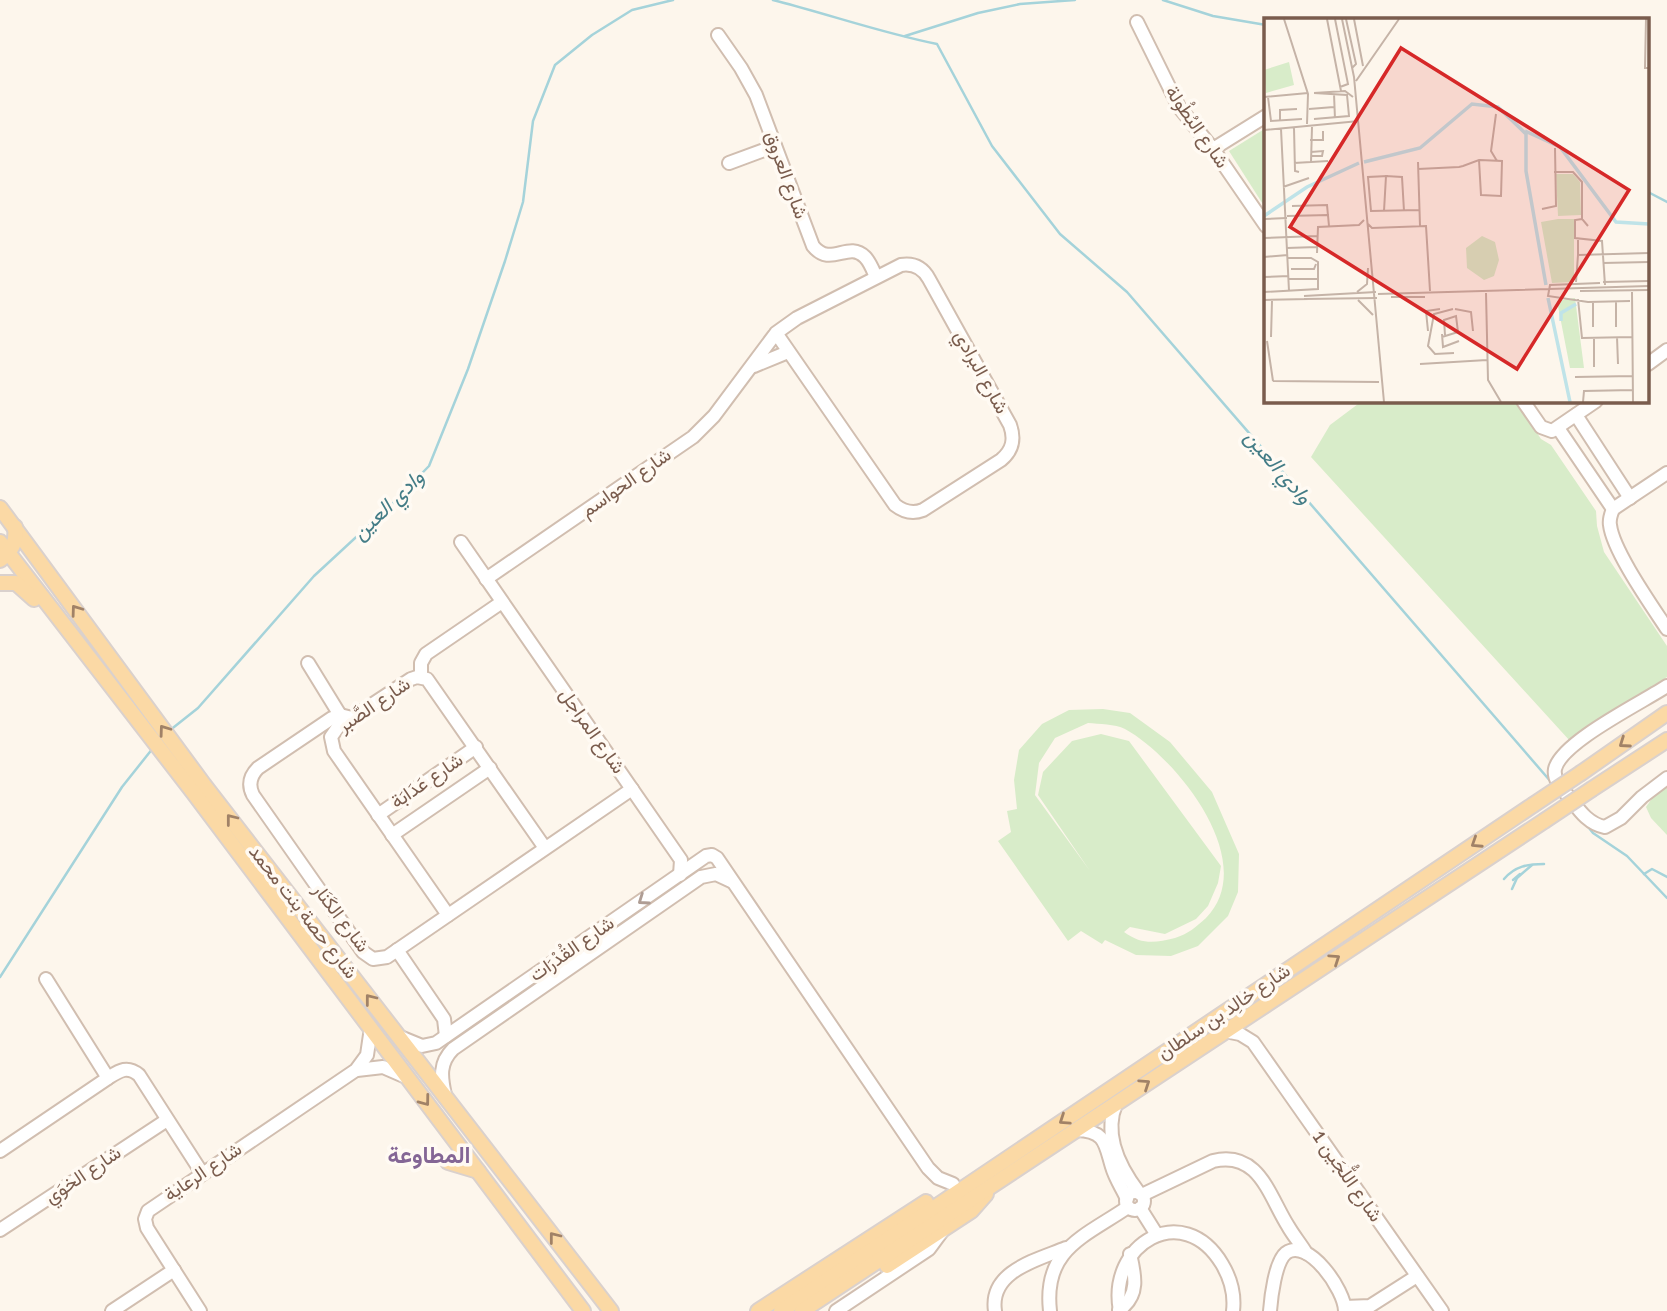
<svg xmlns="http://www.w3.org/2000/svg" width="1667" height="1311" viewBox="0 0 1667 1311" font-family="Signika,Vazirmatn,sans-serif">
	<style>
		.green { fill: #d8ecc9; fill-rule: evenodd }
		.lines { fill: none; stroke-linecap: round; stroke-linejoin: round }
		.stream { stroke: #a5d3da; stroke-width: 2.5 }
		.minor-casing { stroke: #d1beb0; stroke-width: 16 }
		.major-casing { stroke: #dad1cd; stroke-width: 18 }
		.minor { stroke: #fff; stroke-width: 12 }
		.major { stroke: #fbd9a5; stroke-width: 14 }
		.major-bridge-casing { stroke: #dad1cd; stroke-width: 18; stroke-linecap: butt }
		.major-bridge { stroke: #fbd9a5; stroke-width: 14 }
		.oneway { stroke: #a18267 }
		.oneway2 { stroke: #af9d94 }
		.labels { text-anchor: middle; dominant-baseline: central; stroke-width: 7; stroke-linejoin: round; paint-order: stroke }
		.street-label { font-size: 19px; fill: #7a5c4d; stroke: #fffaf3 }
		.water-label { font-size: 21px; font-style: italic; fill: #437c86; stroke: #fffaf3 }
		.quarter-label { font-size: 23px; font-weight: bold; fill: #846695; stroke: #fffaf3 }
		.inset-river { fill: none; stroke: #bfe3e8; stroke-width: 3.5 }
		.inset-road { fill: none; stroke: #c5b3a7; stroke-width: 2 }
		.view { fill: #d62828; fill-opacity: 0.15; stroke: #d62828; stroke-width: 3.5 }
		.inset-edge { fill: none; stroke: #7a5c4d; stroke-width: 3.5 }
	</style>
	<rect width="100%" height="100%" fill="#fdf6ec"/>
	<!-- green -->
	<g class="green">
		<path d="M 1266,128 L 1266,209 L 1229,151 Z"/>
		<path d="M 1362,401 L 1516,401 L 1541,439 L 1551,445 L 1596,511 L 1597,526 L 1604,552 L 1667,646 L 1667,677 L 1636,696 L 1570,741 L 1311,457 L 1330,425 Z"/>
		<path d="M 1103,709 L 1130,713 L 1170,742 L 1212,792 L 1239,854 L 1238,892 L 1228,916 L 1198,946 L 1171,956 L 1136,955 L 1105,940 L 1102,944 L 1081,931 L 1068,941 L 998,841 L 1011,832 L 1007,811 L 1017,809 L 1014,780 L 1019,750 L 1042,724 L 1069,710 ZM 1088,723 C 1099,724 1115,724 1125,729 C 1176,757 1261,862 1206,918 C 1196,927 1188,934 1175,938 C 1155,943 1142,945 1124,932 L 1130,927 L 1165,934 L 1196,919 L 1208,906 L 1218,883 L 1221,866 L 1129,741 L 1101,734 L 1072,741 L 1043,772 L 1038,795 L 1090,871 L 1035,795 L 1039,763 L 1055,738 Z"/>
		<path d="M 1667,784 L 1667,835 L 1651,818 L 1646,807 L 1653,797 Z"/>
	</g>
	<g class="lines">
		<!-- stream -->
		<g class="stream">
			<path d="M 773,0 C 828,14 882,33 937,44 L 992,146 L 1060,234 L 1127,292 L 1552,783"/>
			<path d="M 1163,0 L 1213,16 L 1266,25"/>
			<path d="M 905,36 L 978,13 L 1020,4 L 1075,0"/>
			<path d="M 1648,192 L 1667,202"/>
			<path d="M 169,731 L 198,708 L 314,576 L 393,503 L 429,466 L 468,369 L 505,261 L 523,202 L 533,121 L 555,65 L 592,35 L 632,10 L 673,0"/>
			<path d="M 1585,823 L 1593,833 L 1627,856 L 1667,898"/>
			<path d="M 1644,874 L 1652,869 L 1667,877"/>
			<path d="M 1504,879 C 1515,866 1528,864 1544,864"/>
			<path d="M 1513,880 L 1520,874"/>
			<path d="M 1512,889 L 1517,878 L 1532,865"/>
			<path d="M 0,977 L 122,787 L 153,748"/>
		</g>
		<defs>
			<g id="minor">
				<path d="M 1137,22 L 1179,107 L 1213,149 L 1266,226"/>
				<path d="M 718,35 L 741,68 L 756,95 L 813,246 C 831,268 848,240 865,257 C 870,262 873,270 876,277"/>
				<path d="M 1213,149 L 1266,116"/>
				<path d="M 729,163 L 775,146"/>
				<path d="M 1648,364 L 1667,350"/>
				<path d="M 754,366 L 788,352"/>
				<path d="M 1523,401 L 1541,427 L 1552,431 L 1596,401"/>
				<path d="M 1576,415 L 1630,498"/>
				<path d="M 1558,428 L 1613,509 L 1667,473"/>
				<path d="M 1613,509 C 1611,514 1609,520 1610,525 C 1613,551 1652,606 1667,629"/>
				<path d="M 461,542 L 681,860 L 680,875"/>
				<path d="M 486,579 L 693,437 L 714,416 L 776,333 L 797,318 L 901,265 C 914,263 923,268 929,279 L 1010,425 C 1015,439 1013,450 1001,460 L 923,510 C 913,514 904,512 895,505 L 776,333"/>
				<path d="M 308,663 L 340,715"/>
				<path d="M 421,677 L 421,663 L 426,654 L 502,602"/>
				<path d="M 1667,686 C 1643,702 1561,742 1555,769 C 1553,780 1562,789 1569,797 C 1579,810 1588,824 1605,827 L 1621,818 L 1642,797 L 1667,778"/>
				<path d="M 352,718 L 340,715 L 332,718 L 258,768 C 250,776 248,785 253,795 L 363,952 L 373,959 L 387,957 L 632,789"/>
				<path d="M 378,815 L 476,747"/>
				<path d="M 392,835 L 490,768"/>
				<path d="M 448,915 L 334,751 L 331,737 L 338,727 L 411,679 L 417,677 L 427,679 L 545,848"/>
				<path d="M 397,950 L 444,1019 L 446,1036"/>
				<path d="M 46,979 L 108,1078"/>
				<path d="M 1225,1031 L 1240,1034 L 1253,1042 L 1442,1311"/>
				<path d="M 400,1037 L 422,1046 L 436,1043 L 706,856 L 712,855 L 717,858 L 928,1168 L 938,1178 L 953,1184"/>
				<path d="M 357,1070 L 383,1067 L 406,1077"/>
				<path d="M 445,1095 C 441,1077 439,1063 453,1049 L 701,877 L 716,874 L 731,881"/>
				<path d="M 1116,1104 C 1103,1135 1120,1168 1139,1193"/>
				<path d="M 1077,1130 C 1106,1131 1105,1144 1112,1167 C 1115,1178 1122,1188 1127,1199"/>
				<path d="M 0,1151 L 108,1078 C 119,1071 127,1065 139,1075 L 202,1173"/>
				<circle cx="1135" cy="1201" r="9"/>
				<path d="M 1142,1195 L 1213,1161 C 1259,1150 1269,1196 1288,1226 C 1293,1235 1300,1243 1306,1253"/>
				<path d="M 1140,1208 L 1157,1235"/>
				<path d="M 0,1230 L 167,1120"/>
				<path d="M 1345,1307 L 1370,1306 L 1417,1276"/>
				<path d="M 1119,1310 C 1140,1296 1135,1275 1130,1254"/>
				<path d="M 112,1311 L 174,1270"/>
				<path d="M 200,1311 L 147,1228 L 145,1219 L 148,1211 L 356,1070 L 367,1055 L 371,1028"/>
				<path d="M 836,1311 L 929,1249 L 943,1230"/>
				<path d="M 995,1311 C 989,1271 1037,1260 1066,1248"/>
				<path d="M 1050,1311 C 1043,1249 1084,1237 1128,1207"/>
				<path d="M 1120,1311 C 1107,1244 1183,1199 1222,1264 C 1231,1279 1235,1294 1233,1311"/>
				<path d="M 1270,1311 C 1271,1298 1275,1262 1286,1253 C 1308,1237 1345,1290 1345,1311"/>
			</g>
			<g id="major">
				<path d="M 0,508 L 204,785 L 611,1311"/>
				<path d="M 0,542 L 193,792 L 583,1311"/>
				<path d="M 0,560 C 12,551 17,542 15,527"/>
				<path d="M 0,583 L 16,583 L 34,599"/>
				<path d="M 1581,773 L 1667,713"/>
				<path d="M 1592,789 L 1667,740"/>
				<path d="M 448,1162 L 478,1171"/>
				<path d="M 887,1266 L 971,1211 L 986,1194"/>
				<path d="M 758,1311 L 926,1202"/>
				<path d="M 781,1311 L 1533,805"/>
				<path d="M 802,1311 L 1544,821"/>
			</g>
		</defs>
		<!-- minor casing -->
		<use href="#minor" class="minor-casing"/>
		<!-- major casing -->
		<use href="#major" class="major-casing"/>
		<!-- minor -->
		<use href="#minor" class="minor"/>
		<!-- major -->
		<use href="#major" class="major"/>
		<defs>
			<g id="major-bridge">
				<path d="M 1533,805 L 1581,773"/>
				<path d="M 1544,821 L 1592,789"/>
			</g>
		</defs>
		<!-- major-bridge casing -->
		<use href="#major-bridge" class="major-bridge-casing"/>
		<!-- major-bridge -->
		<use href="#major-bridge" class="major-bridge"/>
	</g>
	<!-- one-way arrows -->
	<defs><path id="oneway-chevron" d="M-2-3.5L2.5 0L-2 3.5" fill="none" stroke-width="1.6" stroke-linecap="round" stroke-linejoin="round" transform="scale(1.75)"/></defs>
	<g class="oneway">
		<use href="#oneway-chevron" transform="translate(76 610) rotate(-126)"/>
		<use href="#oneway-chevron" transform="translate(164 730) rotate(-126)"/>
		<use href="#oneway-chevron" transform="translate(1624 743) rotate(145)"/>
		<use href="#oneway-chevron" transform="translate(231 819) rotate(-128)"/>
		<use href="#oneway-chevron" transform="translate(1476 843) rotate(147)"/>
		<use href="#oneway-chevron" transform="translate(1335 959) rotate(-34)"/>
		<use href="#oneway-chevron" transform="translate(370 999) rotate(-128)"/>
		<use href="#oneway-chevron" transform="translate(1145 1084) rotate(-34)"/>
		<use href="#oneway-chevron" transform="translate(425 1101) rotate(53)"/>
		<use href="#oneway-chevron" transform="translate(1064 1120) rotate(146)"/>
		<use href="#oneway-chevron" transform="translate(554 1237) rotate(-128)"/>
	</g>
	<use class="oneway2" href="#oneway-chevron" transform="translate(643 900) rotate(145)"/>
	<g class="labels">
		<!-- street labels -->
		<g class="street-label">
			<text transform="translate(1197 127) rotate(55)">شارع البُطُولة</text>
			<text transform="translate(786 175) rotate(70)">شارع العروق</text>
			<text transform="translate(981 372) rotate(61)">شارع البرادي</text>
			<text transform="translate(626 483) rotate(-35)">شارع الحواسم</text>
			<text transform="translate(374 705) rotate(-34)">شارع الصَّبر</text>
			<text transform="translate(592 731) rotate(55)">شارع المراجل</text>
			<text transform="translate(427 781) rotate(-34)">شارع عَدَابَة</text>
			<text transform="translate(303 912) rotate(52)">شارع حصة بنت محمد</text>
			<text transform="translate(341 918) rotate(53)">شارع الكَنَار</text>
			<text transform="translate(572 949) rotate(-35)">شارع القُدْرَات</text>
			<text transform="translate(1224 1012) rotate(-34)">شارع خالِد بن سلطان</text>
			<text transform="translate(203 1172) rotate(-34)">شارع الرعاية</text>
			<text transform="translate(83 1175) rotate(-34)">شارع الخوَي</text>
			<text transform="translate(1347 1176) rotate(55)">شارع اللُّجَين 1</text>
		</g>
		<!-- water labels -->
		<g class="water-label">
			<text transform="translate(1278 467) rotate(49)">وادي العين</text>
			<text transform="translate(388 505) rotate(-44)">وادي العين</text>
		</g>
		<!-- quarter labels -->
		<g class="quarter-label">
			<text x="429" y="1155">المطاوعة</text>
		</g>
	</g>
	<!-- overview -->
	<g transform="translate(1264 18)">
		<rect width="385" height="385" fill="#fdf6ec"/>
		<path d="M 25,44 L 30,67 L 2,75 L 0,52 ZM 292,156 L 309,156 L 316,164 L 317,197 L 294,198 ZM 294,201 L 310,201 L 310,264 L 288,265 L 277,204 ZM 218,218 L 231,224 L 235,242 L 230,258 L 220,262 L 203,250 L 202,230 ZM 311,280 L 320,350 L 306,350 L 293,283 Z" fill="#d8ecc9"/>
		<path class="inset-river" d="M 261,113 L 296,129 L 352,204 L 385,206M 100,144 L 156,130 L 208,86 L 234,89 L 262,116 L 262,153 L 282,267M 0,198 L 43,169 L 95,145M 284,280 L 306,384M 297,303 L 297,295 L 312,286"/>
		<path class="inset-road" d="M 20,1 L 44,76 L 43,106M 63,1 L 77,73M 71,1 L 84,66 L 76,69M 78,1 L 90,59 L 120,384M 82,1 L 92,46 L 88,50M 90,1 L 99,48M 382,1 L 381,50 L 385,50M 92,63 L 135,1M 50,75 L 83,77 L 85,98 L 50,101M 50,75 L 81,73 L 89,79M 70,76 L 71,101M 0,79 L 44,75M 4,79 L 7,103 L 38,101M 45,91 L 70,89M 232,96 L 227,133 L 233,143M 16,103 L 16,92 L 33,91M 30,110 L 31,153 L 35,154M 17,111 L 25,273M 0,112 L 95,103M 46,122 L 59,122 L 59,113M 47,134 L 59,133 L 58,138 L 47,138M 47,144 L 48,109M 154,144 L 156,208M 30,145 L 64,143M 154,151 L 195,149 L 199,148 L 215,142 L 216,142 L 238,143 L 237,178 L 217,177 L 215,142M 290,154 L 309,154 L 318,164 L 318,201 L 324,208M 124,158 L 104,159 L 107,193 L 156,192M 19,169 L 45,160M 28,188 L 63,187 L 65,208M 278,191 L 292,188 L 291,130M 120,193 L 122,158 L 138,159 L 140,193M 23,198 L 65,197M 1,201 L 23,200M 318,201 L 311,202 L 311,220 L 338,223 L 341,267M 104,206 L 108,210 L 162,208 L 166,273M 0,220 L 53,218M 314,222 L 314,237 L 385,235M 23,230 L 53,229M 53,235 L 54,209 L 95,207 L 100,202M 0,239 L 24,237M 339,245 L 385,244M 27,251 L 50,251 L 52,246M 0,259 L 25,258M 25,261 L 54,261M 312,264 L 314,237M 339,264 L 385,263M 336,265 L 286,267 L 284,278 L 324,284 L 366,283M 316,273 L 385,272M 0,274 L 54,271 L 54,244 L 47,240 L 24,240M 93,274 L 103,266 L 104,250M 368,274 L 369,384M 222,275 L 224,362 L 237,384M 114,276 L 385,268M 40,278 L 112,274M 127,279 L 161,279M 40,281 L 113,280M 314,281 L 318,320 L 368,319M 0,282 L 45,281M 94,282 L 109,297M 352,283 L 352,309M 329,284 L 329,309M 189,291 L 170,296 L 164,328 L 171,336 L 190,335M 191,291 L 207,294 L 209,313M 164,313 L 162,293 L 176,291M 178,316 L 179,329 L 195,323M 7,319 L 8,283M 178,319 L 194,314 L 192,298 L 180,302 L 181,317M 353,319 L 354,346M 330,320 L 330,349M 3,323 L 9,363M 156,346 L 223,342M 311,359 L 369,358M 9,363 L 115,364M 319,384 L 320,373 L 369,372"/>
		<path class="view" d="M 137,30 L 365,172 L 253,351 L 26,209 Z"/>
		<rect width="385" height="385" class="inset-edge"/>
	</g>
</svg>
